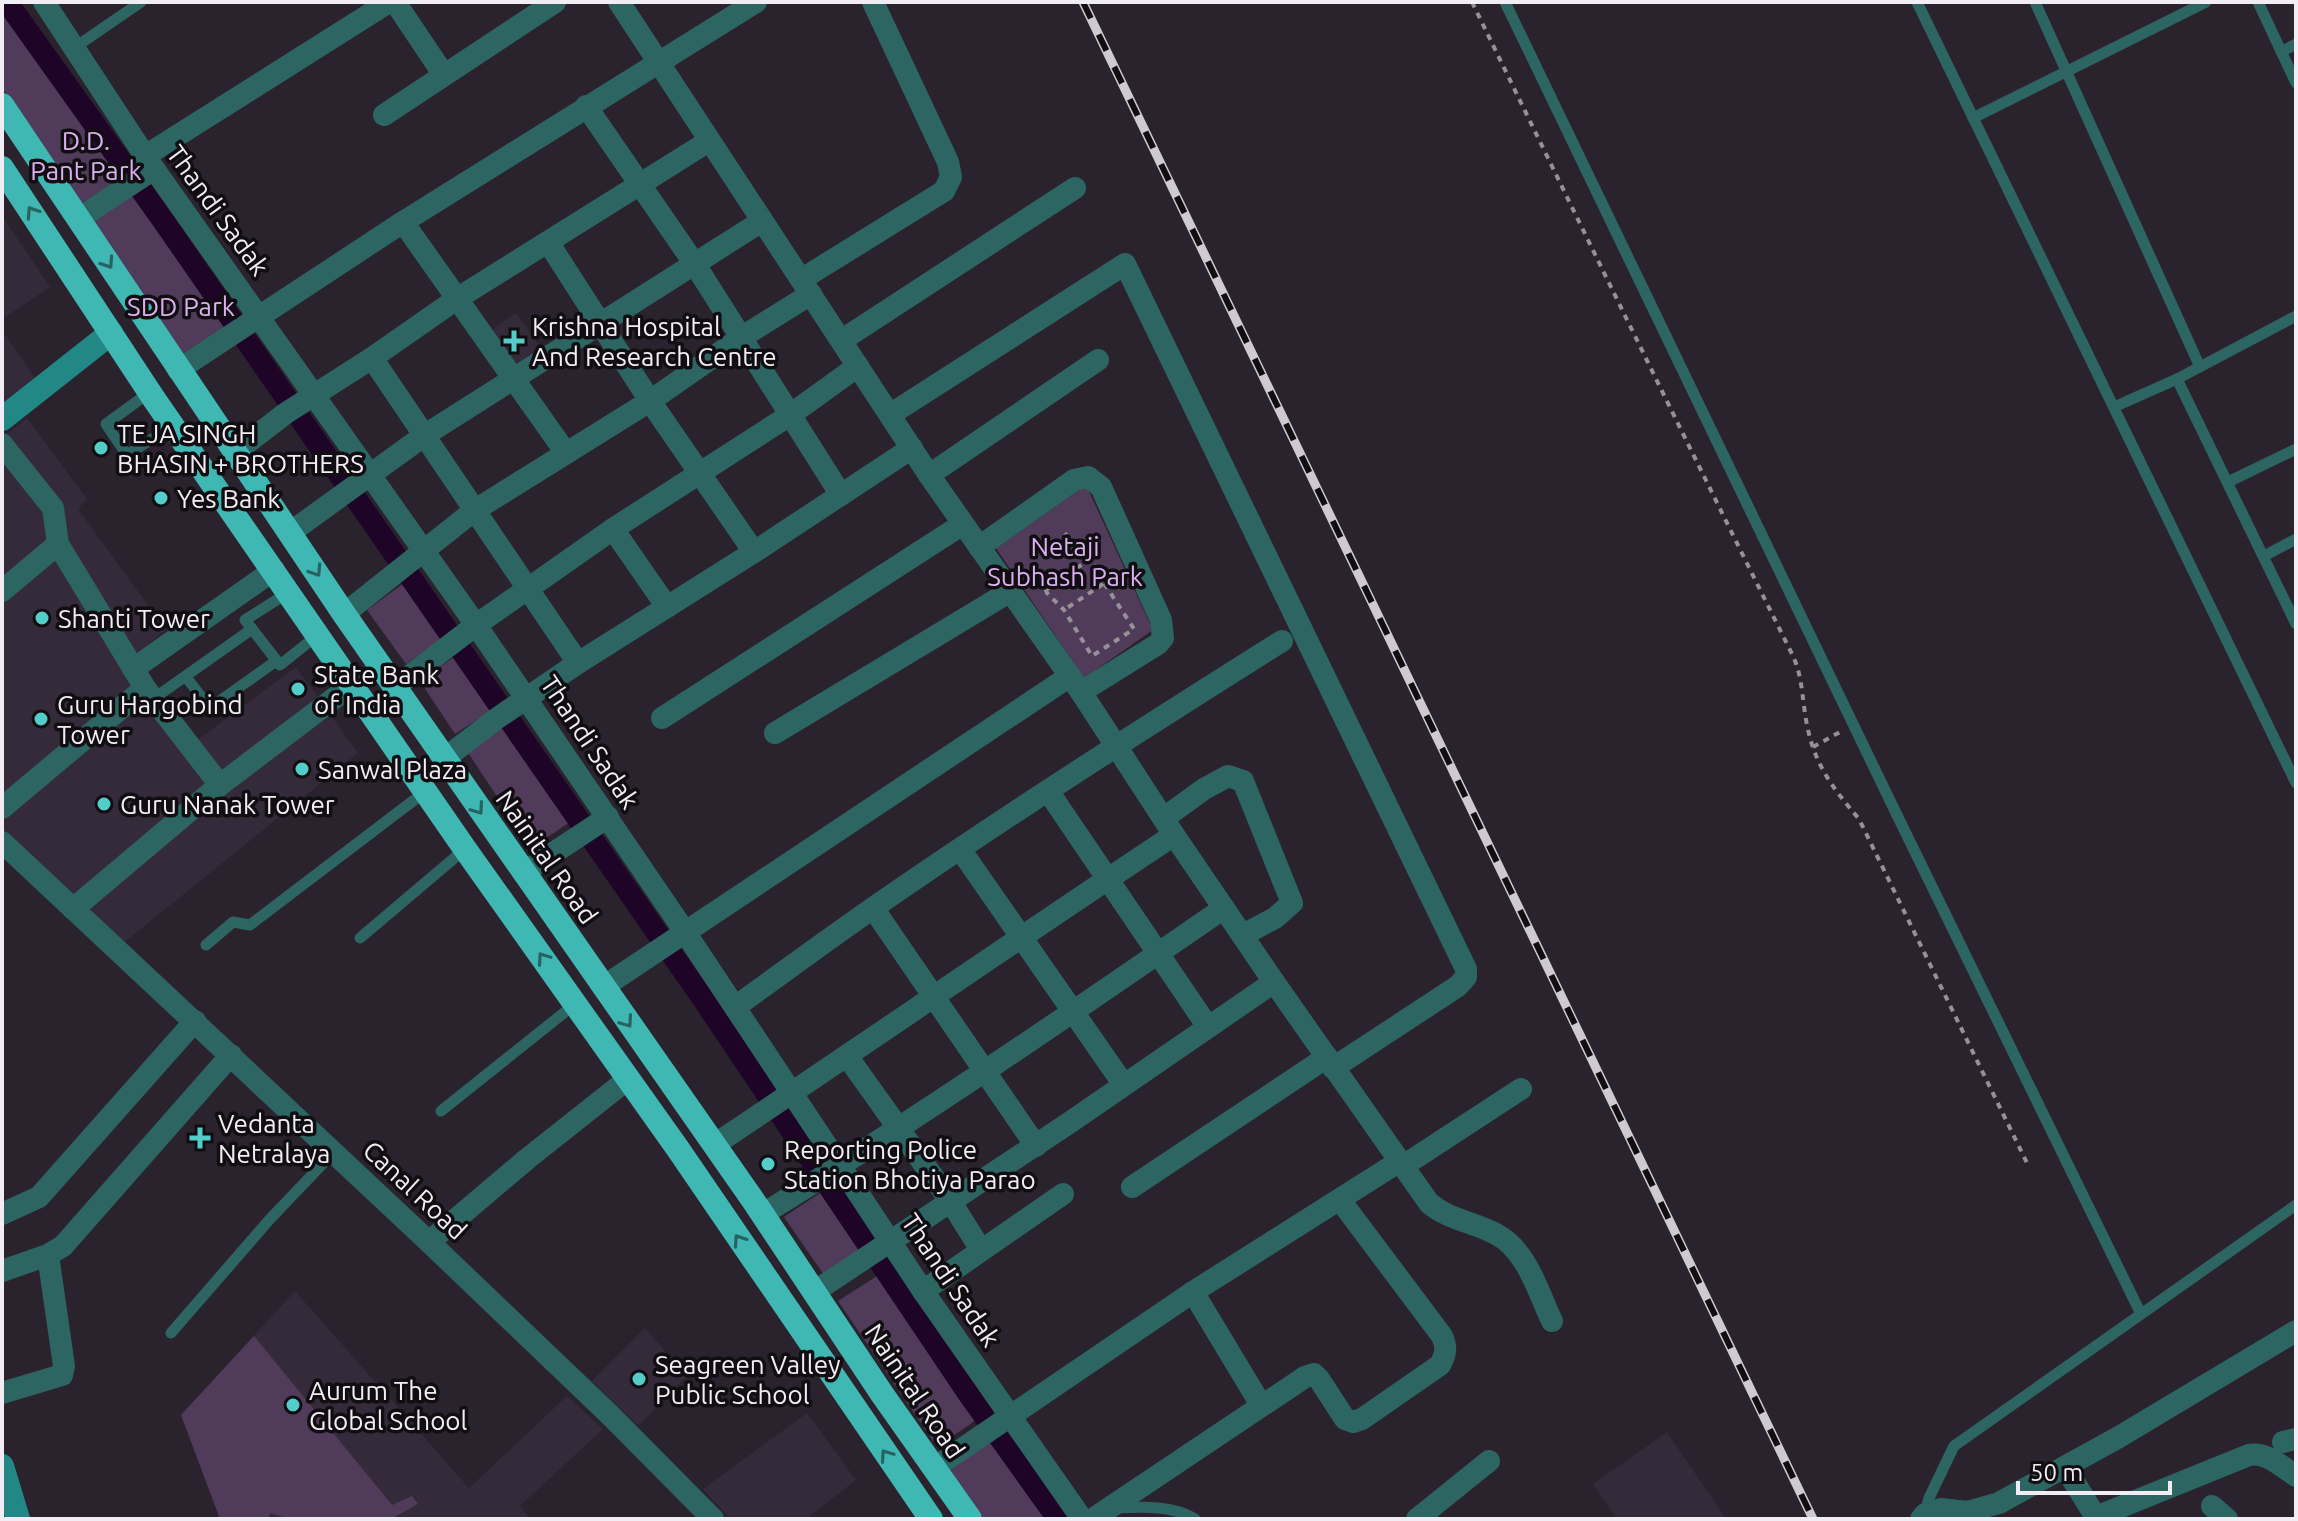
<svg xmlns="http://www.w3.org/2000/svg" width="2298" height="1521" viewBox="0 0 2298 1521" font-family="Ubuntu,sans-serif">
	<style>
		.built { fill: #342a39 }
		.green { fill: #503b5a }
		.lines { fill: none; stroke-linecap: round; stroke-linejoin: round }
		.canal { stroke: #1e0527; stroke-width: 22 }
		.path { stroke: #969098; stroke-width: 4; stroke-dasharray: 6 6; stroke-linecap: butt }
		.lane { stroke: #2d6563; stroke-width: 11 }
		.street { stroke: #2d6563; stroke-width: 22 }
		.secondary { stroke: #228885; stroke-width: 24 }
		.highway { stroke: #3fb8b3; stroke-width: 24 }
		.rail-casing { stroke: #cfcad1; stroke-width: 9 }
		.rail { stroke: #110e12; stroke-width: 6; stroke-dasharray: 18; stroke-linecap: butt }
		.oneway { stroke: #286362 }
		.poi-dot { fill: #53cdc9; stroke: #110e12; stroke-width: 3 }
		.labels { text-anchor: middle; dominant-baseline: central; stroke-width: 7; stroke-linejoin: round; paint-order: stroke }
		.park-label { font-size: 26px; fill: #dbaff0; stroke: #110e12 }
		.street-label { font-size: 26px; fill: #f2edf4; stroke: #110e12 }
		.poi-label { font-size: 26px; fill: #f2edf4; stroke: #110e12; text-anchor: start }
	</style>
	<rect width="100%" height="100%" fill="#2a232d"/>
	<!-- built -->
	<g class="built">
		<path d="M 2,216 L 50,287 L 2,319 Z"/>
		<path d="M 516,313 L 541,348 L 511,369 L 487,333 Z"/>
		<path d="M 2,330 L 36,380 L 2,408 Z"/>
		<path d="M 27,418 L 87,499 L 78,509 L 166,630 L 134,655 L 196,741 L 296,667 L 358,753 L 121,945 L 2,835 L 2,438 Z"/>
		<path d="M 295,1291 L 469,1488 L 567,1396 L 603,1429 L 520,1506 L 531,1519 L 220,1519 L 181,1415 Z"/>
		<path d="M 645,1328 L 687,1376 L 638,1426 L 592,1381 Z"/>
		<path d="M 807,1413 L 856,1480 L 806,1519 L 730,1519 L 703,1489 Z"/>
		<path d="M 1667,1432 L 1726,1519 L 1617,1519 L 1593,1484 Z"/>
	</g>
	<!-- green -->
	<g class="green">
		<path d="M 2,2 L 19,2 L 136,170 L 80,204 L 2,88 Z"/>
		<path d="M 132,194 L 227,325 L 182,354 L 89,223 Z"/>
		<path d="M 1086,485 L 1153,630 L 1084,678 L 996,548 Z"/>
		<path d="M 404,583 L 443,638 L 406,664 L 367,610 Z"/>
		<path d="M 454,657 L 490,711 L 455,734 L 420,681 Z"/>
		<path d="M 505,725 L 570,822 L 531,848 L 467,751 Z"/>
		<path d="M 820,1193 L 859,1251 L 824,1275 L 784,1217 Z"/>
		<path d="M 877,1276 L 976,1420 L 937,1447 L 838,1301 Z"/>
		<path d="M 254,1336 L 392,1505 L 412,1496 L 418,1504 L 391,1519 L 289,1519 L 270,1513 L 268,1519 L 220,1519 L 181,1415 Z"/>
		<path d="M 991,1441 L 1045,1519 L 984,1519 L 950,1470 Z"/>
	</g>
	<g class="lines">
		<!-- canal -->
		<path class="canal" d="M 7,2 L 162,219 L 705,1002 L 968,1393 L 1058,1519"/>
		<!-- path -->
		<g class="path">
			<path d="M 1472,2 C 1578,220 1684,437 1792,654 C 1803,676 1802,701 1807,725 C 1815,766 1833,788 1859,819 L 2028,1165"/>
			<path d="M 1065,533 L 1084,563"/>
			<path d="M 1042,578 L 1047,593 L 1064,610 L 1092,656 L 1134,629 L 1104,583"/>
			<path d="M 1047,589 L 1090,559 L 1106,582 L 1064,610"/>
			<path d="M 1813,747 L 1840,732"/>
		</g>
		<!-- lane -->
		<g class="lane">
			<path d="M 1505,2 L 1895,811 L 2141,1314"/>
			<path d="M 1917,2 L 2296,783"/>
			<path d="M 2035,2 L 2200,367"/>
			<path d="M 2258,2 L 2296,83"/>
			<path d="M 74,48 L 141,2"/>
			<path d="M 2281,52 L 2296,44"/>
			<path d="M 1973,118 L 2206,2"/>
			<path d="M 2177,379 L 2296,624"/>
			<path d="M 150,392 L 106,424 L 127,455 L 172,426"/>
			<path d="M 2114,407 L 2177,379 L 2296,316"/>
			<path d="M 2228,482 L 2296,449"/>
			<path d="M 2264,556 L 2296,539"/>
			<path d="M 289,592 L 245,620 L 280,665 L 319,634"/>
			<path d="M 186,677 L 210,708 L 276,661"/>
			<path d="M 153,699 L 252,629"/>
			<path d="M 360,938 L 465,849"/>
			<path d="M 206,945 L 233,922 L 250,925 L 426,791"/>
			<path d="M 441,1111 L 575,1004"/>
			<path d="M 171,1333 L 270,1219 L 334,1152"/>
			<path d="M 1116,1508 C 1141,1507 1172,1505 1195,1519"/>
			<path d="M 1925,1513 L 1929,1498 L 1954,1446 L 2296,1205"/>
		</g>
		<!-- street -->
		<g class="street">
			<path d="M 44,2 L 145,156 L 476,625 L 685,932 L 923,1291 L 1082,1519"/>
			<path d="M 395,2 L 444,75"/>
			<path d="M 619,2 L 929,475 L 1081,692 L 1174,835 L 1274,982 L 1429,1203 C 1449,1220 1474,1222 1496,1234 C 1527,1250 1538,1292 1552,1321"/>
			<path d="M 586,106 L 694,263 L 841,495"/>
			<path d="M 384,115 L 555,2"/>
			<path d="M 145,156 L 389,2"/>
			<path d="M 78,219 L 154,169"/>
			<path d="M 403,222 L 566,453"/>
			<path d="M 548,242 L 650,401 L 754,552"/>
			<path d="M 802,279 L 944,191 L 951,177 L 948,162 L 873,2"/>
			<path d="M 842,340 L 1075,188"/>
			<path d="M 372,358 L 578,663"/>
			<path d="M 178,370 L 403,222 L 756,2"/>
			<path d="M 891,414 L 1125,264 L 1466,969 L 1466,977 L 1458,986 L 1333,1068"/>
			<path d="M 2,444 L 53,508 L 58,544 L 145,688 L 220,785"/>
			<path d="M 234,453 L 286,413 L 372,358 L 458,298 L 709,141"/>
			<path d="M 929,475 L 1098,360"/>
			<path d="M 613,529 L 667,607"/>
			<path d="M 291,532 L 425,435 L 762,221"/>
			<path d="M 979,547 L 1074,480 L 1088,477 L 1101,487 L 1161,620 L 1163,638 L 1158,644 L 1081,692"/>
			<path d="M 2,591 L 58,544"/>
			<path d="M 344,614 L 475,510 L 650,401 L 742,337 L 811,294"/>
			<path d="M 133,669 L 274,570"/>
			<path d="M 395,687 L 476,625 L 613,529 L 790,415 L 858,366"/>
			<path d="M 662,718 L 963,524"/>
			<path d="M 775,733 L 1009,592"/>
			<path d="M 444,759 L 496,719 L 578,663 L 754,552 L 912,448"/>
			<path d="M 1048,791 L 1208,1027"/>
			<path d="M 2,808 L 145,688"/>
			<path d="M 1164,818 L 1204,789 L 1228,776 L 1243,781 L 1292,903 L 1275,918 L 1243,935"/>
			<path d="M 2,842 L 429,1242 L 610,1415 L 713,1519"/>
			<path d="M 960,849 L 1124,1085"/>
			<path d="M 523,873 L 608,817"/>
			<path d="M 873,908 L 1036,1146"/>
			<path d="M 73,909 L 220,785 L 353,684"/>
			<path d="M 603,987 L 1070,676"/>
			<path d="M 735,1007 C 781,974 827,940 873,908 C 1007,815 1144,728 1282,641"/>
			<path d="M 847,1056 L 951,1202 L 981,1250"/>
			<path d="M 714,1145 C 868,1042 1020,937 1174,835"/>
			<path d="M 1403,1166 L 1521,1089"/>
			<path d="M 1132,1187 L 1327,1057"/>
			<path d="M 2,1214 L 39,1197 L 195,1021"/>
			<path d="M 763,1214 C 920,1117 1072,1013 1224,908"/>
			<path d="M 429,1242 L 527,1159 L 628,1079"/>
			<path d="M 2,1271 L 48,1255 L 63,1246 L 231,1055"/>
			<path d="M 923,1291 L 1063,1194"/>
			<path d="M 814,1292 L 1069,1123 L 1274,982"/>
			<path d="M 1193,1292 L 1261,1405"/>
			<path d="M 2,1393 L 62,1375 L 64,1366 L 48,1255"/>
			<path d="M 2283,1442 L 2296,1439"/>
			<path d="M 2065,1467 L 2097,1519"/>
			<path d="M 934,1468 L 1193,1292 L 1400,1161"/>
			<path d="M 2212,1506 L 2227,1519"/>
			<path d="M 2096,1517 L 2249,1455 C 2266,1451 2282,1467 2296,1476"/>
			<path d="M 1093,1519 L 1305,1377 L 1314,1374 L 1319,1379 L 1345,1419 L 1353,1422 L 1362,1419 L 1440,1365 C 1446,1354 1447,1347 1442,1336 L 1340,1200"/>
			<path d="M 1417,1519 L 1489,1461"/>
			<path d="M 1921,1519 L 1925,1514 L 1941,1509 L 1967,1512 L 1999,1503 L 2119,1437 L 2296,1331"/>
		</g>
		<!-- secondary -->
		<g class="secondary">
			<path d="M 2,419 L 111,333"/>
			<path d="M 2,1466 L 18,1519"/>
		</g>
		<!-- highway -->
		<g class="highway">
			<path d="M 2,105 L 344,614 L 757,1206 L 882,1394 L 970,1519"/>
			<path d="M 2,168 L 154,399 L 465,849 L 678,1149 L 931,1519"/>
		</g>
		<defs>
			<path id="rail" d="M 1083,2 L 1813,1519"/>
		</defs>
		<!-- rail casing -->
		<use href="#rail" class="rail-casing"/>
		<!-- rail -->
		<use href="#rail" class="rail"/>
	</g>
	<!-- one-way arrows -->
	<defs><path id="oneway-chevron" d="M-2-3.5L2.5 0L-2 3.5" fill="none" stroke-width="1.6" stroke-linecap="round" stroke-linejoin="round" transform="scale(2)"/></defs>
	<g class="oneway">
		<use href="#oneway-chevron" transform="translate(32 212) rotate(-124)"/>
		<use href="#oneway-chevron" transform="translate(108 263) rotate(56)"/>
		<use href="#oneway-chevron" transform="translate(316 571) rotate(57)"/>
		<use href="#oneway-chevron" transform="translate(478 809) rotate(55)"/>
		<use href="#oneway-chevron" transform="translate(543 958) rotate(-125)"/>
		<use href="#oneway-chevron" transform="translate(627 1022) rotate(55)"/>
		<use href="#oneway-chevron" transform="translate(739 1240) rotate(-124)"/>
		<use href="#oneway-chevron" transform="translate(886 1455) rotate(-125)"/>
	</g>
	<!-- markers -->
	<g class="poi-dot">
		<path d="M510 329h8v8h8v8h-8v8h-8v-8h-8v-8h8z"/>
		<circle cx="101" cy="448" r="8"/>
		<circle cx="161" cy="498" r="8"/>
		<circle cx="42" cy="618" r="8"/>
		<circle cx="298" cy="689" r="8"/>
		<circle cx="41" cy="719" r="8"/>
		<circle cx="302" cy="769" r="8"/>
		<circle cx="104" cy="804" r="8"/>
		<path d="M196 1126h8v8h8v8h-8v8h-8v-8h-8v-8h8z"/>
		<circle cx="768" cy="1164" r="8"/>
		<circle cx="639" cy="1379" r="8"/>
		<circle cx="293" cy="1405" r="8"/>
	</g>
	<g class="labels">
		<!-- park labels -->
		<g class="park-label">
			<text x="86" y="140">D.D.<tspan x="86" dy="30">Pant Park</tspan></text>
			<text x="181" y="306">SDD Park</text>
			<text x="1065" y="546">Netaji<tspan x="1065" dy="30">Subhash Park</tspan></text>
		</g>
		<!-- street labels -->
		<g class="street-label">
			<text transform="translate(218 210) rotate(54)">Thandi Sadak</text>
			<text transform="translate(590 742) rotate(56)">Thandi Sadak</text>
			<text transform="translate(547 857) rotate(55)">Nainital Road</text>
			<text transform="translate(415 1190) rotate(43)">Canal Road</text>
			<text transform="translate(951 1280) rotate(56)">Thandi Sadak</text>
			<text transform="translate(915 1391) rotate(56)">Nainital Road</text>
		</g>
		<!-- poi labels -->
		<g class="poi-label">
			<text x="532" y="326">Krishna Hospital<tspan x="532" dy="30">And Research Centre</tspan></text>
			<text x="117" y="433">TEJA SINGH<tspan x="117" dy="30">BHASIN + BROTHERS</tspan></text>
			<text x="177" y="498">Yes Bank</text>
			<text x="58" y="618">Shanti Tower</text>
			<text x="314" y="674">State Bank<tspan x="314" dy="30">of India</tspan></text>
			<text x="57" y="704">Guru Hargobind<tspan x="57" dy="30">Tower</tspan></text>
			<text x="318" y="769">Sanwal Plaza</text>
			<text x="120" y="804">Guru Nanak Tower</text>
			<text x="218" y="1123">Vedanta<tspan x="218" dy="30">Netralaya</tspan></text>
			<text x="784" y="1149">Reporting Police<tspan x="784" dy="30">Station Bhotiya Parao</tspan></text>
			<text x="655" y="1364">Seagreen Valley<tspan x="655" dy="30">Public School</tspan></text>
			<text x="309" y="1390">Aurum The<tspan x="309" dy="30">Global School</tspan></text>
		</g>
	</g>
	<!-- border -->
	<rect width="2298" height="1521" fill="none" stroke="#f2edf4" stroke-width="8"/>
	<!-- scale -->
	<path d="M2018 1481v12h152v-12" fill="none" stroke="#f2edf4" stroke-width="4"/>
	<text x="2030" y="1481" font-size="24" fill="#f2edf4" stroke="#110e12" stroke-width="6" paint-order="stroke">50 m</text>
</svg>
